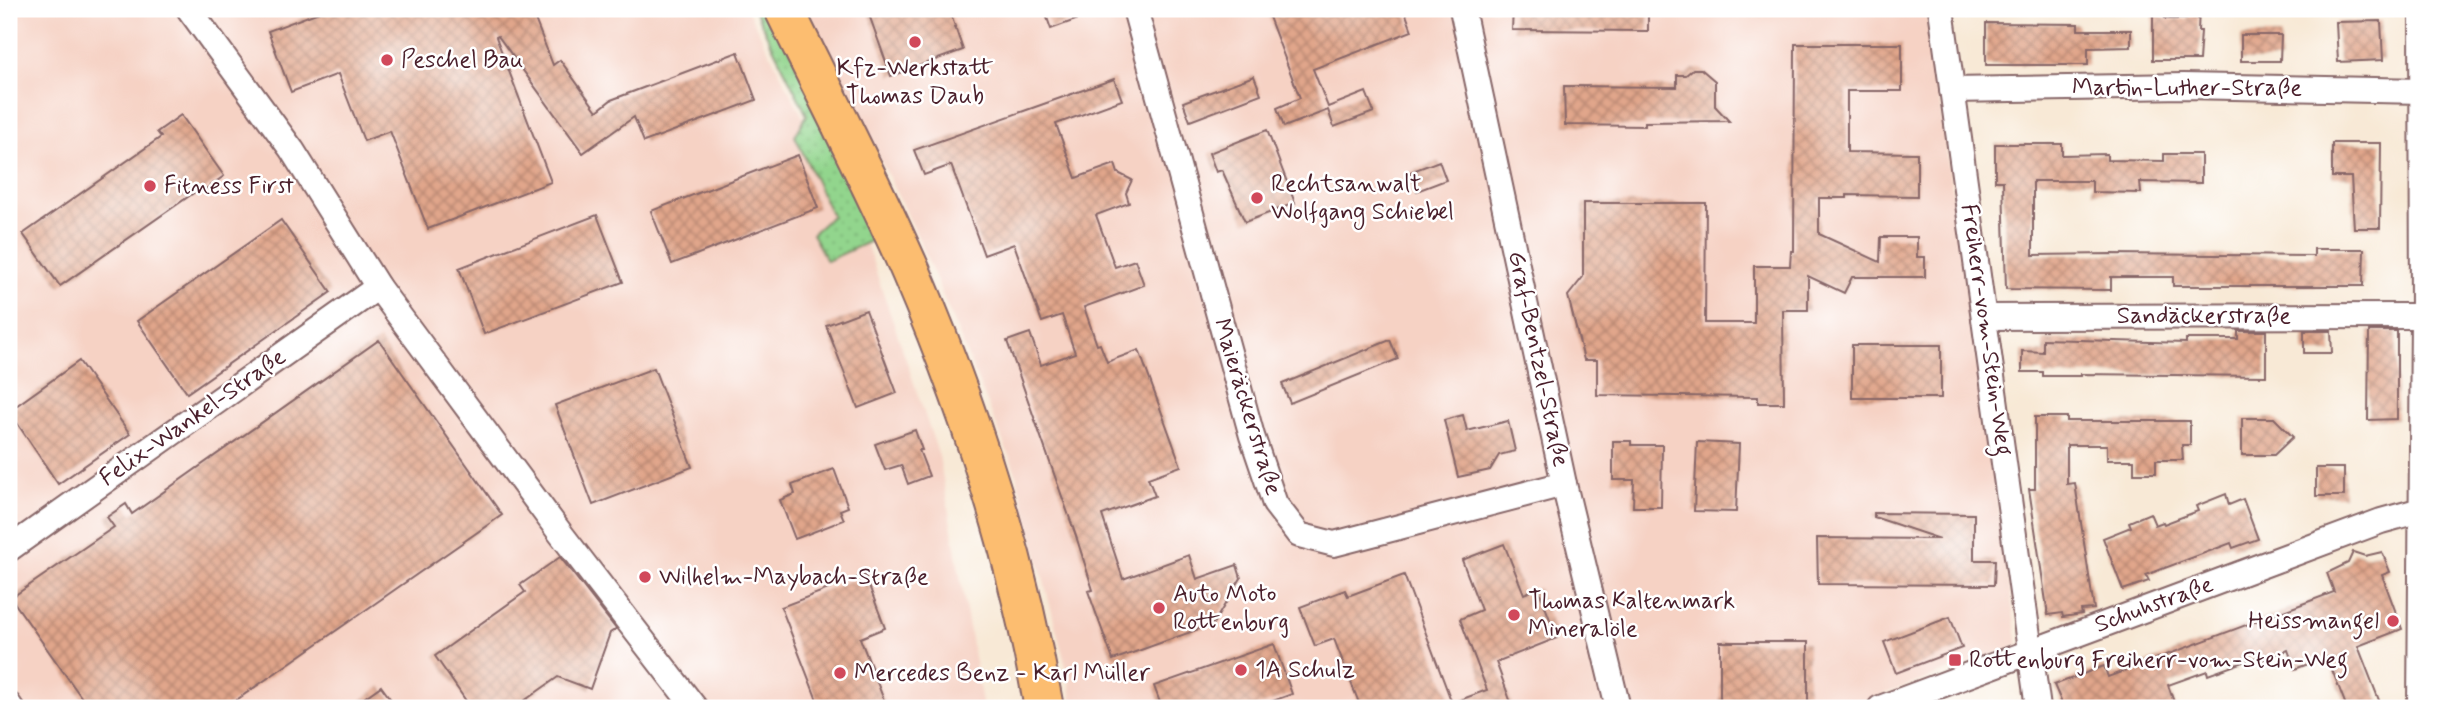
<svg xmlns="http://www.w3.org/2000/svg" width="2439" height="717" viewBox="0 0 2439 717" font-family="Mynerve,sans-serif">
	<style>
		.built { fill: #f6d2c4 }
		.grass { fill: url(#grass-dots); stroke: #6e7a5c; stroke-width: 2 }
		.building { fill: url(#building-cross-hatch) }
		.lines { fill: none; stroke-linecap: round; stroke-linejoin: round }
		.minor-casing { stroke: #876667; stroke-width: 28 }
		.primary-casing { stroke: #876667; stroke-width: 42 }
		.minor { stroke: #fff; stroke-width: 24 }
		.primary { stroke: #fcbd6f; stroke-width: 38 }
		.poi-dot { fill: #d1495b; stroke: #fff; stroke-width: 2.5 }
		.labels { text-anchor: middle; dominant-baseline: central; stroke-width: 5; stroke-linejoin: round; paint-order: stroke }
		.poi-label { font-size: 24px; fill: #4a1f2b; stroke: #fff; text-anchor: start }
		.street-label { font-size: 24px; fill: #4a1f2b; stroke: #fff }
	</style>
	<defs>
		<pattern id="grass-dots" width="8" height="8" patternUnits="userSpaceOnUse" patternTransform="scale(1.75)"><rect width="8" height="8" fill="#92d58d"/><path d="M2 2h.1M6 6h.1" fill="none" stroke="#7fb67a" stroke-width="1.8" stroke-linecap="round"/></pattern>
		<pattern id="building-cross-hatch" width="8" height="8" patternUnits="userSpaceOnUse" patternTransform="scale(1.75)"><rect width="8" height="8" fill="#e1a68b"/><path d="M0 0l8 8M0 8l8-8" fill="none" stroke="#b88772"/></pattern>
	</defs>
	<rect width="100%" height="100%" fill="#fff"/>
	<filter id="ink" filterUnits="userSpaceOnUse"><feTurbulence type="fractalNoise" baseFrequency=".0143" numOctaves="2"/><feDisplacementMap in="SourceGraphic" scale="14" xChannelSelector="R" yChannelSelector="G"/><feConvolveMatrix kernelMatrix="1 2 1 2 8 2 1 2 1" color-interpolation-filters="sRGB"/></filter>
	<filter id="wash" filterUnits="userSpaceOnUse"><feTurbulence type="fractalNoise" baseFrequency=".00686" numOctaves="4" result="noise"/><feDisplacementMap in="SourceGraphic" scale="28" xChannelSelector="R" yChannelSelector="G"/><feGaussianBlur stdDeviation="1.57" result="paint"/><feColorMatrix in="noise" values="0 0 0 0 0 0 0 0 0 0 0 0 0 0 0 0 0 1.4 0 .05"/><feComposite in="paint" operator="in"/></filter>
	<g filter="url(#wash)">
		<rect width="100%" height="100%" fill="#f8e9d6"/>
		<!-- built -->
		<g class="built">
			<path d="M 9,9 L 747,9 L 862,231 L 939,456 L 983,708 L 9,708 Z"/>
			<path d="M 807,9 L 1926,9 L 2018,646 L 1844,708 L 1073,708 L 1069,678 L 1015,470 L 920,241 Z"/>
		</g>
		<!-- grass -->
		<path class="grass" d="M 754,9 L 772,9 L 867,216 L 875,239 L 827,261 L 812,234 L 832,216 L 795,136 L 807,115 Z"/>
		<g id="blocks">
			<!-- building -->
			<g class="building">
				<path d="M 327,9 L 531,9 L 553,65 L 560,60 L 597,111 L 611,100 L 738,52 L 756,100 L 644,142 L 634,117 L 583,153 L 498,36 L 496,37 L 551,182 L 428,229 L 390,131 L 364,141 L 338,74 L 291,92 L 268,31 Z"/>
				<path d="M 867,9 L 949,9 L 963,50 L 891,76 Z"/>
				<path d="M 1044,9 L 1100,9 L 1100,11 L 1051,29 Z"/>
				<path d="M 1266,9 L 1404,9 L 1412,31 L 1313,69 L 1328,107 L 1366,92 L 1374,112 L 1334,127 L 1328,110 L 1284,127 L 1277,108 L 1300,98 Z"/>
				<path d="M 1513,9 L 1648,9 L 1648,31 L 1512,30 Z"/>
				<path d="M 2153,9 L 2156,9 L 2166,19 L 2186,19 L 2195,9 L 2199,9 L 2198,31 L 2201,31 L 2199,60 L 2153,60 Z"/>
				<path d="M 2381,21 L 2383,60 L 2338,62 L 2336,22 Z"/>
				<path d="M 1986,23 L 2078,24 L 2078,30 L 2131,30 L 2131,47 L 2088,48 L 2088,65 L 1986,65 Z"/>
				<path d="M 2241,35 L 2281,35 L 2280,61 L 2241,61 Z"/>
				<path d="M 1795,44 L 1902,44 L 1902,91 L 1847,91 L 1847,152 L 1917,153 L 1917,196 L 1847,195 L 1847,198 L 1819,198 L 1819,234 L 1880,262 L 1881,237 L 1917,237 L 1917,257 L 1925,257 L 1925,277 L 1852,277 L 1844,293 L 1808,276 L 1808,310 L 1783,310 L 1784,403 L 1758,403 L 1758,397 L 1597,395 L 1597,360 L 1584,360 L 1568,296 L 1583,277 L 1583,203 L 1706,203 L 1705,323 L 1754,323 L 1754,266 L 1790,266 L 1791,251 L 1794,251 Z"/>
				<path d="M 1693,69 L 1701,69 L 1715,81 L 1715,106 L 1729,121 L 1645,122 L 1645,126 L 1565,125 L 1564,86 L 1677,87 L 1677,75 L 1686,75 Z"/>
				<path d="M 1254,76 L 1261,94 L 1190,121 L 1183,102 Z"/>
				<path d="M 1114,79 L 1122,100 L 1056,124 L 1076,178 L 1115,164 L 1118,173 L 1132,180 L 1126,193 L 1129,203 L 1096,215 L 1115,267 L 1135,260 L 1144,285 L 1084,307 L 1097,345 L 1100,344 L 1107,362 L 1139,350 L 1181,466 L 1148,478 L 1155,496 L 1102,515 L 1123,579 L 1189,555 L 1197,579 L 1237,565 L 1241,578 L 1213,624 L 1113,660 L 1088,591 L 1093,590 L 1076,536 L 1007,341 L 1030,333 L 1041,365 L 1075,353 L 1062,315 L 1042,322 L 1014,244 L 984,255 L 951,165 L 924,175 L 914,150 Z"/>
				<path d="M 181,115 L 224,176 L 200,193 L 198,190 L 60,286 L 23,234 L 161,137 L 157,132 Z"/>
				<path d="M 1267,130 L 1295,203 L 1245,222 L 1222,170 L 1216,172 L 1209,153 Z"/>
				<path d="M 2332,143 L 2381,143 L 2380,228 L 2354,228 L 2351,177 L 2332,177 Z"/>
				<path d="M 1995,144 L 2062,144 L 2062,155 L 2107,154 L 2107,160 L 2164,161 L 2164,154 L 2201,154 L 2201,183 L 2140,182 L 2141,193 L 2092,192 L 2092,181 L 2033,181 L 2033,255 L 2111,254 L 2314,256 L 2314,249 L 2364,249 L 2363,286 L 2173,286 L 2173,277 L 2111,277 L 2111,290 L 2006,289 L 2003,181 L 1995,181 Z"/>
				<path d="M 798,155 L 818,208 L 672,264 L 651,211 Z"/>
				<path d="M 1439,161 L 1446,180 L 1417,191 L 1410,172 Z"/>
				<path d="M 597,215 L 623,282 L 484,334 L 459,268 Z"/>
				<path d="M 281,220 L 331,292 L 187,393 L 137,321 Z"/>
				<path d="M 866,310 L 897,393 L 858,408 L 826,325 Z"/>
				<path d="M 2238,331 L 2266,331 L 2266,376 L 2081,374 L 2081,376 L 2043,376 L 2043,372 L 2022,372 L 2022,351 L 2043,352 L 2043,339 L 2186,343 L 2186,339 L 2238,339 Z"/>
				<path d="M 2304,331 L 2331,331 L 2332,353 L 2304,353 Z"/>
				<path d="M 2369,331 L 2397,331 L 2397,419 L 2368,420 Z"/>
				<path d="M 379,340 L 502,515 L 225,708 L 89,708 L 11,598 L 114,527 L 107,517 L 126,504 L 132,514 Z"/>
				<path d="M 1390,340 L 1398,359 L 1290,403 L 1282,384 Z"/>
				<rect x="1852" y="345" width="89" height="53"/>
				<path d="M 79,361 L 130,434 L 58,484 L 9,411 Z"/>
				<path d="M 654,368 L 692,467 L 593,505 L 555,405 Z"/>
				<path d="M 1463,415 L 1467,431 L 1508,421 L 1515,451 L 1499,455 L 1490,470 L 1458,477 L 1444,420 Z"/>
				<path d="M 2035,417 L 2067,417 L 2067,421 L 2190,421 L 2190,445 L 2182,445 L 2183,460 L 2156,460 L 2156,473 L 2134,473 L 2134,460 L 2107,460 L 2107,445 L 2067,445 L 2067,484 L 2075,483 L 2094,609 L 2081,610 L 2082,614 L 2063,617 L 2062,613 L 2048,615 L 2029,489 L 2035,489 Z"/>
				<path d="M 2242,418 L 2274,418 L 2293,437 L 2274,455 L 2242,455 Z"/>
				<path d="M 915,430 L 922,450 L 919,450 L 929,476 L 908,484 L 901,465 L 885,470 L 875,444 Z"/>
				<path d="M 1613,441 L 1631,441 L 1631,445 L 1662,445 L 1661,507 L 1633,507 L 1634,480 L 1613,480 Z"/>
				<path d="M 1697,442 L 1739,444 L 1736,512 L 1694,511 Z"/>
				<rect x="2316" y="468" width="28" height="28"/>
				<path d="M 834,469 L 848,507 L 840,510 L 844,520 L 795,539 L 780,500 L 795,494 L 792,485 Z"/>
				<path d="M 2226,494 L 2229,505 L 2243,499 L 2258,539 L 2233,548 L 2231,543 L 2146,575 L 2149,581 L 2123,590 L 2103,538 L 2131,527 L 2129,522 L 2150,513 L 2155,525 L 2163,522 L 2164,524 L 2198,511 L 2196,506 Z"/>
				<path d="M 1874,513 L 1974,514 L 1974,560 L 1995,560 L 1994,585 L 1818,584 L 1817,538 L 1940,539 L 1874,517 Z"/>
				<path d="M 1504,544 L 1524,594 L 1538,588 L 1557,638 L 1496,662 L 1513,708 L 1361,708 L 1334,639 L 1315,646 L 1300,607 L 1345,590 L 1348,596 L 1404,575 L 1452,703 L 1487,690 L 1460,619 L 1481,610 L 1462,560 Z"/>
				<path d="M 2353,552 L 2365,556 L 2382,552 L 2390,572 L 2382,575 L 2402,629 L 2358,646 L 2382,708 L 2347,708 L 2327,657 L 2295,669 L 2288,650 L 2262,660 L 2260,656 L 2208,675 L 2207,671 L 2168,685 L 2176,708 L 2064,708 L 2054,685 L 2104,666 L 2108,677 L 2334,592 L 2327,573 L 2348,563 Z"/>
				<path d="M 560,557 L 616,629 L 610,633 L 590,689 L 558,677 L 514,708 L 471,708 L 435,656 L 525,592 L 520,585 Z"/>
				<path d="M 865,575 L 885,628 L 860,638 L 887,708 L 820,708 L 781,607 Z"/>
				<path d="M 1950,617 L 1962,648 L 1896,673 L 1884,642 Z"/>
				<rect x="1720" y="642" width="88" height="66"/>
				<path d="M 1274,644 L 1292,694 L 1254,708 L 1162,708 L 1154,686 Z"/>
				<path d="M 381,686 L 397,708 L 350,708 Z"/>
			</g>
		</g>
	</g>
	<g filter="url(#ink)">
		<use href="#blocks" fill-opacity="0" stroke="#876667" stroke-width="2"/>
		<g class="lines">
			<defs>
				<g id="minor">
					<path d="M 189,9 L 292,150 L 378,287 L 561,534 L 695,708"/>
					<path d="M 1135,9 L 1252,436 L 1275,504 L 1299,535 L 1334,544 L 1564,484"/>
					<path d="M 1462,9 L 1564,484 L 1618,708"/>
					<path d="M 1941,9 L 2038,708"/>
					<path d="M 1952,90 L 2184,86 L 2422,91"/>
					<path d="M 1985,317 L 2423,316"/>
					<path d="M 9,549 L 378,287"/>
					<path d="M 9,705 L 11,708"/>
					<path d="M 1880,708 L 2381,521 L 2421,510 L 2430,510"/>
					<path d="M 2420,708 L 2423,316 L 2422,9"/>
				</g>
				<path id="primary" d="M 784,9 C 826,96 872,183 911,272 C 971,412 1018,558 1044,708"/>
			</defs>
			<!-- minor casing -->
			<use href="#minor" class="minor-casing"/>
			<!-- primary casing -->
			<use href="#primary" class="primary-casing"/>
			<!-- minor -->
			<use href="#minor" class="minor"/>
			<!-- primary -->
			<use href="#primary" class="primary"/>
		</g>
	</g>
	<!-- markers -->
	<g class="poi-dot">
		<circle cx="915" cy="42" r="7"/>
		<circle cx="387" cy="60" r="7"/>
		<circle cx="150" cy="186" r="7"/>
		<circle cx="1257" cy="198" r="7"/>
		<circle cx="645" cy="577" r="7"/>
		<circle cx="1159" cy="608" r="7"/>
		<circle cx="1514" cy="615" r="7"/>
		<circle cx="2393" cy="621" r="7"/>
		<rect x="1948" y="653" width="14" height="14" rx="3.5"/>
		<circle cx="1241" cy="670" r="7"/>
		<circle cx="840" cy="673" r="7"/>
	</g>
	<g class="labels">
		<!-- poi labels -->
		<g class="poi-label">
			<text x="401" y="60">Peschel Bau</text>
			<text x="915" y="68" text-anchor="middle">Kfz-Werkstatt<tspan x="915" dy="28">Thomas Daub</tspan></text>
			<text x="1271" y="184">Rechtsanwalt<tspan x="1271" dy="28">Wolfgang Schiebel</tspan></text>
			<text x="164" y="186">Fitness First</text>
			<text x="659" y="577">Wilhelm-Maybach-Straße</text>
			<text x="1173" y="594">Auto Moto<tspan x="1173" dy="28">Rottenburg</tspan></text>
			<text x="1528" y="601">Thomas Kaltenmark<tspan x="1528" dy="28">Mineralöle</tspan></text>
			<text x="2379" y="621" text-anchor="end">Heissmangel</text>
			<text x="1969" y="660">Rottenburg Freiherr-vom-Stein-Weg</text>
			<text x="1255" y="670">1A Schulz</text>
			<text x="854" y="673">Mercedes Benz - Karl Müller</text>
		</g>
		<!-- street labels -->
		<g class="street-label">
			<text x="2187" y="88">Martin-Luther-Straße</text>
			<text x="2204" y="316">Sandäckerstraße</text>
			<text transform="translate(1986 330) rotate(82)">Freiherr-vom-Stein-Weg</text>
			<text transform="translate(1538 359) rotate(78)">Graf-Bentzel-Straße</text>
			<text transform="translate(1247 407) rotate(73)">Maieräckerstraße</text>
			<text transform="translate(193 418) rotate(-35)">Felix-Wankel-Straße</text>
			<text transform="translate(2154 605) rotate(-20)">Schuhstraße</text>
		</g>
	</g>
	<!-- margin -->
	<rect width="2439" height="717" fill="none" stroke="#fff" stroke-width="35"/>
</svg>
